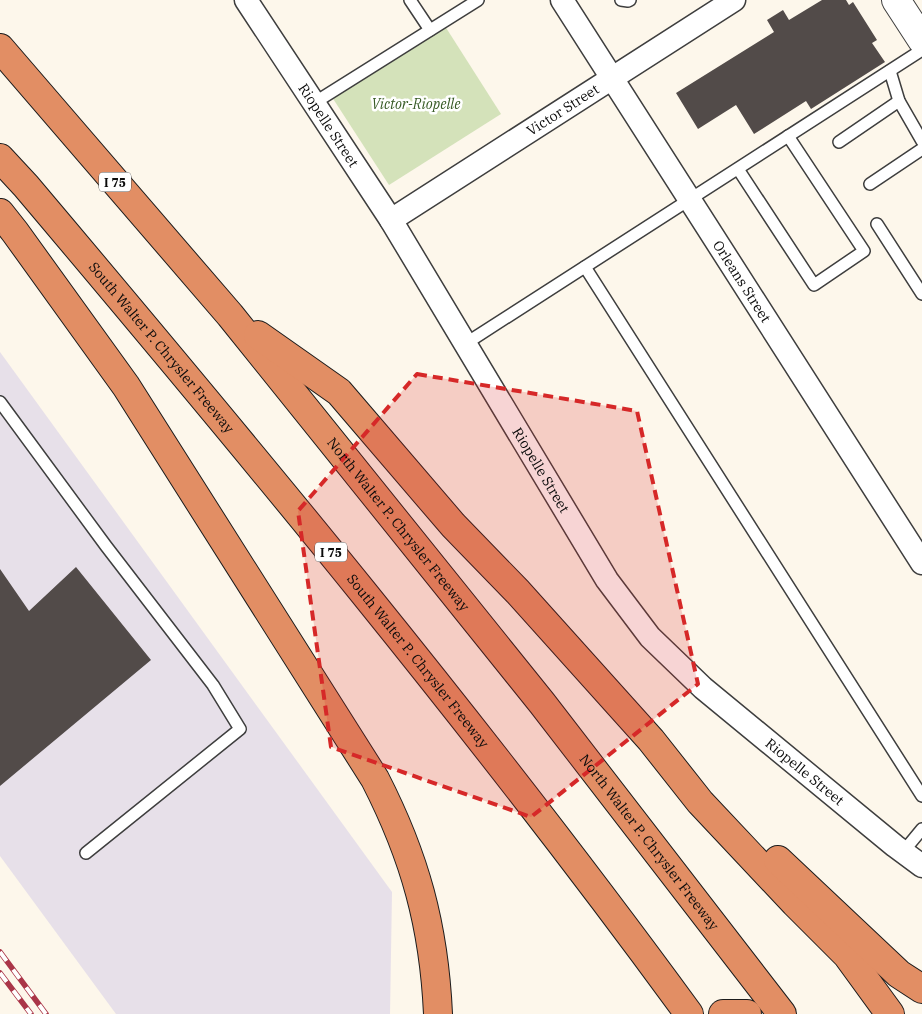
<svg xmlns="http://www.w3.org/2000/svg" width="922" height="1014" viewBox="0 0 922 1014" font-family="'IBM Plex Serif',serif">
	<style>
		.industrial { fill: #e7e0e9 }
		.green { fill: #d4e2ba }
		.building { fill: #524b49 }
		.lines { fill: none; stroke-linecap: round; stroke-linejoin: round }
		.service-casing { stroke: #3e3e3e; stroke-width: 14 }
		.minor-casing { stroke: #3e3e3e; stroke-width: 25 }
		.tertiary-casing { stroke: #3e3e3e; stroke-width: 30 }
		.motorway-casing { stroke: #1c1c1c; stroke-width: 30 }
		.service { stroke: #fff; stroke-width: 11 }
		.minor { stroke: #fff; stroke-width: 22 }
		.tertiary { stroke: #fff; stroke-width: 28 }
		.motorway { stroke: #e28e64; stroke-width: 28 }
		.rail-casing { stroke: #aa3548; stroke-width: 5.5 }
		.rail { stroke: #fff; stroke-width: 4; stroke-dasharray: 11; stroke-linecap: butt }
		.marked { fill: #d62828; fill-opacity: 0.2; stroke: #d62828; stroke-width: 4; stroke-dasharray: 10 6; stroke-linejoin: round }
		.labels { text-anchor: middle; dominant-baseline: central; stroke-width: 5; stroke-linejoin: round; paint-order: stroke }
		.shield { fill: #fff; stroke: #545454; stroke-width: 1 }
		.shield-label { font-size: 12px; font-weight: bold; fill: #0b0b0b }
		.park-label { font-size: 14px; font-style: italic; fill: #365a24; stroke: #fff }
		.street-label { font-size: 14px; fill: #0b0b0b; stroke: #fff }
	</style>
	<rect width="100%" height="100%" fill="#fdf7eb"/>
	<!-- industrial -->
	<path class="industrial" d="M 0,352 L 392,892 L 390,1014 L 116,1014 L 0,856 Z"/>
	<!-- green -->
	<path class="green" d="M 443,23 L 501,114 L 389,185 L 330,94 Z"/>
	<!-- building -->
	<g class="building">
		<path d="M 822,0 L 846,0 L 849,5 L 853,2 L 877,40 L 872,43 L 885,62 L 811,109 L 806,101 L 754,134 L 736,105 L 698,129 L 676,93 L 774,32 L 767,20 L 783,10 L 789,20 Z"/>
		<path d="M 76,567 L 151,660 L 0,786 L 0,569 L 29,611 Z"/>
	</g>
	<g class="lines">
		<defs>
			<g id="service">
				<path d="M 410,0 L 430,30"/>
				<path d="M 621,0 L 628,1 L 630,0"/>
				<path d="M 890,71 L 899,101 L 922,141"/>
				<path d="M 314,103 L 478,0"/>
				<path d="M 839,142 L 899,101"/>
				<path d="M 738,169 L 814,285 L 864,251 L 788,136"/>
				<path d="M 870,184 L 922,149"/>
				<path d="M 877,224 L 922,294"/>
				<path d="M 585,267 L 922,796"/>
				<path d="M 465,344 L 922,50"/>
				<path d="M 0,402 L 106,546 L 213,685 L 240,729 L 86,853"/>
				<path d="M 903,852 L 922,829"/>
			</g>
			<g id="minor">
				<path id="s1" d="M 246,0 L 391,220 L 607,580 L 650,637 L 703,688 L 895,846 L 922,866"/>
				<path id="s2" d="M 562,0 L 922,563"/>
				<path id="s3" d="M 391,220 L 734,0"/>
			</g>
			<path id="tertiary" d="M 896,0 L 922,40"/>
			<g id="motorway">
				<path id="s4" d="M 0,48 L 230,315 L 542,703 L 782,1014"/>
				<path id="s5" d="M 0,158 L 26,186 C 254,456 480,728 689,1014"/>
				<path d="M 0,213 L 15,232 L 126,386 L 375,779 C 415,857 434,926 438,1014"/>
				<path d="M 258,335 L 339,392 L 453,525 L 518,592 L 651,740 L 700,802 L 795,903 L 847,955 L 890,1014"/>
				<path d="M 778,860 L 899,974 L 922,989"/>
				<path d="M 723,1014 L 747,1014"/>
			</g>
		</defs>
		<!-- service casing -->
		<use href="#service" class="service-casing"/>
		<!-- minor casing -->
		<use href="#minor" class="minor-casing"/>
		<!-- tertiary casing -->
		<use href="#tertiary" class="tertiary-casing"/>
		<!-- motorway casing -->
		<use href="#motorway" class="motorway-casing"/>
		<!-- service -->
		<use href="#service" class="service"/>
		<!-- minor -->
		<use href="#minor" class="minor"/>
		<!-- tertiary -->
		<use href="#tertiary" class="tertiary"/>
		<!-- motorway -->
		<use href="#motorway" class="motorway"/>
		<defs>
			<g id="rail">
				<path d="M 0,952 L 46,1014"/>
				<path d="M 0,973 L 31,1014"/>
			</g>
		</defs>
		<!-- rail casing -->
		<use href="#rail" class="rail-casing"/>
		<!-- rail -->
		<use href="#rail" class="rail"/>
	</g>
	<!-- marked area -->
	<path class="marked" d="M 417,374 L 637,411 L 698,684 L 531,817 L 331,747 L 298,511 Z"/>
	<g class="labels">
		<!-- shield labels -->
		<g class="shield">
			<rect x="99" y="172.5" width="32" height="19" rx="4"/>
			<rect x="315" y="542.5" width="32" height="19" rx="4"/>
		</g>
		<g class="shield-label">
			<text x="115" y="182">I 75</text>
			<text x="331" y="552">I 75</text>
		</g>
		<!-- park labels -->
		<g class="park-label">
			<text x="416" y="104">Victor-Riopelle</text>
		</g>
		<!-- street labels -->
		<g class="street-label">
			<text stroke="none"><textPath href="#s3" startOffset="204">Victor Street</textPath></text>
			<text stroke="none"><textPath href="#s1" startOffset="150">Riopelle Street</textPath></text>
			<text stroke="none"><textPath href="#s2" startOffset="334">Orleans Street</textPath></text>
			<text stroke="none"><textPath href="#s5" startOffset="249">South Walter P. Chrysler Freeway</textPath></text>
			<text stroke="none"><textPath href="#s1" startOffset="555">Riopelle Street</textPath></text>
			<text stroke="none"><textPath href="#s4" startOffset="621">North Walter P. Chrysler Freeway</textPath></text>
			<text stroke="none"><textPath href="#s5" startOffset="654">South Walter P. Chrysler Freeway</textPath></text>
			<text stroke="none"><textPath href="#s1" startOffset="960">Riopelle Street</textPath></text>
			<text stroke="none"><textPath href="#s4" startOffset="1026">North Walter P. Chrysler Freeway</textPath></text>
		</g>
	</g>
</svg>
